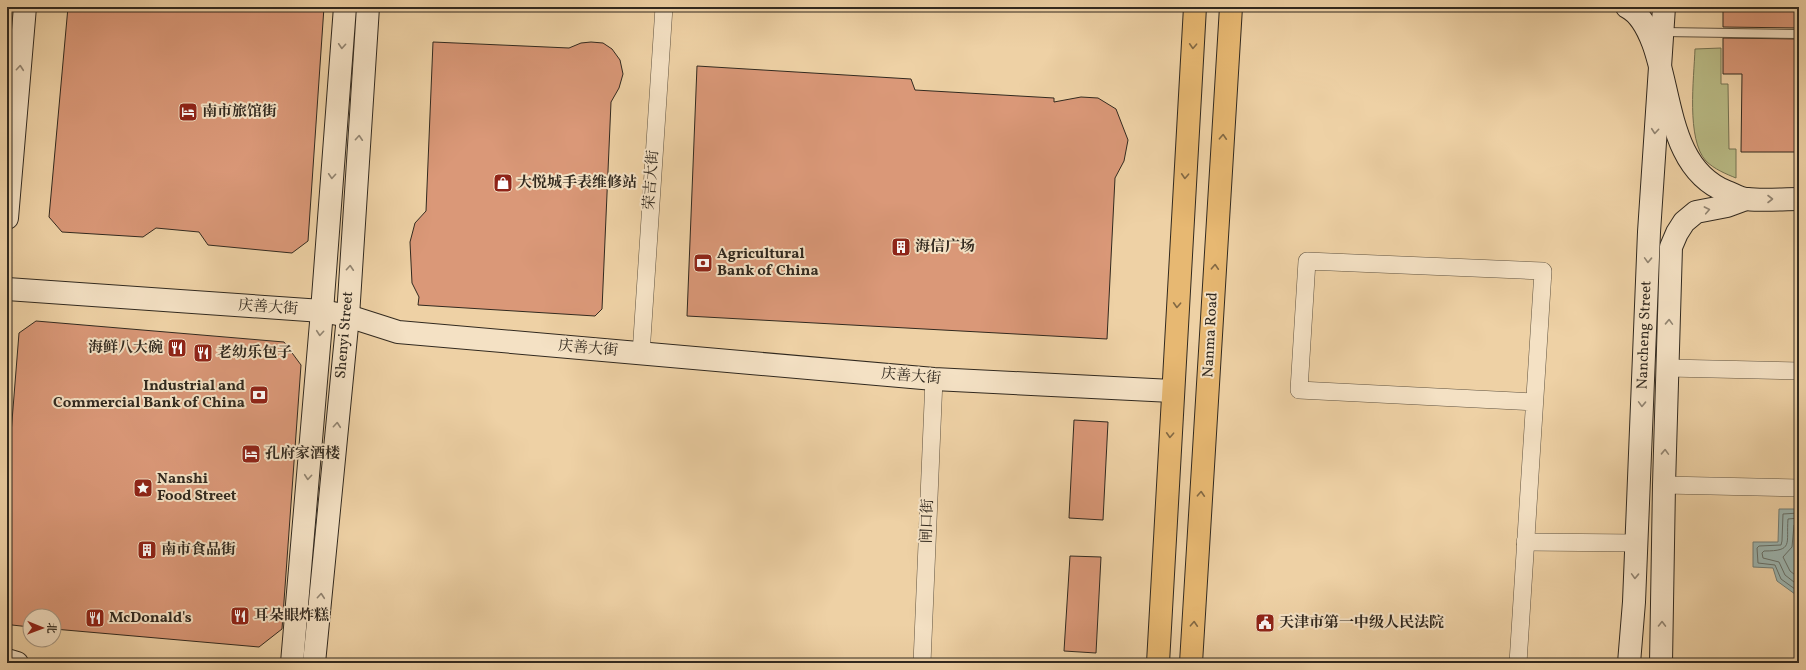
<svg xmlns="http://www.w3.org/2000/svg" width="1806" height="670" viewBox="0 0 1806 670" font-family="Vollkorn,'Noto Serif SC',serif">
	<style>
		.green { fill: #b9bb86; stroke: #757252 }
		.water { fill: #9cb5b0; stroke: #717d76 }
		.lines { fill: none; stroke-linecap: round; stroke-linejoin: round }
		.shore { stroke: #666f68; stroke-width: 1 }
		.building { fill: #da9878; stroke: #31291f }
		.lane-casing { stroke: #605340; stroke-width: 10 }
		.street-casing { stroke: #605340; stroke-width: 18 }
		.secondary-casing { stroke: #31291f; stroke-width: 24 }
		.primary-casing { stroke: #31291f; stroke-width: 24 }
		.lane { stroke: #f4e1c4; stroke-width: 8 }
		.street { stroke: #f4e1c4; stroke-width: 17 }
		.secondary { stroke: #f4e1c4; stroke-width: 22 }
		.primary { stroke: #e7b872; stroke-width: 22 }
		.oneway { stroke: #928572 }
		.oneway2 { stroke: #836944 }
		.labels { text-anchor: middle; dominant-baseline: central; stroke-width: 4; stroke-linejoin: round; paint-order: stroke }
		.poi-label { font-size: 15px; font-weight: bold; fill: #31291f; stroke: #f4e1c4; text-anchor: start }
		.street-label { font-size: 15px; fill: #31291f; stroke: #f4e1c4 }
	</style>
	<rect width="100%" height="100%" fill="#eed1a5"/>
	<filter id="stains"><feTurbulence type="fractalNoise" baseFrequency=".005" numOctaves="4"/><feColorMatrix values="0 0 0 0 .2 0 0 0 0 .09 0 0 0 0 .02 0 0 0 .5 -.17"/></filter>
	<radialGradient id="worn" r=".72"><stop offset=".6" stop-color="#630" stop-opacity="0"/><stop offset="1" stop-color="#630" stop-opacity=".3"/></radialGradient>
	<!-- green -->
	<path class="green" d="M 1721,48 L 1721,84 L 1728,84 L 1729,149 L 1736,149 L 1736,178 C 1726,174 1714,169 1706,161 C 1686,139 1694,78 1695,49 Z"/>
	<!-- water -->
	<path class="water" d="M 1779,509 L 1799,509 L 1799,597 L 1777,581 L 1773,568 L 1753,567 L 1753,542 L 1778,542 Z"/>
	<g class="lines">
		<!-- shore -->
		<g class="shore">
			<path d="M 1799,513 L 1783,514 L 1782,541 L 1781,545 L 1759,546 L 1757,548 L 1758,563 L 1775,565 L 1781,579 L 1799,592"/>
			<path d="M 1799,518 L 1788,519 C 1786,544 1794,551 1764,551 L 1762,553 L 1763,558 L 1779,562 L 1785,575 L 1799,586"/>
			<path d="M 1799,524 L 1794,525 L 1792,547 L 1783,557 L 1790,571 L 1799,578"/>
		</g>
	</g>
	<!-- building -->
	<g class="building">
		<path d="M 68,7 L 324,7 L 308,241 L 292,253 L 208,245 L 199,232 L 156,228 L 143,237 L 62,232 L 49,217 Z"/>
		<path d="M 1723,7 L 1799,7 L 1799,28 L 1723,27 Z"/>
		<path d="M 1723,38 L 1799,39 L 1799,152 L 1741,152 L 1742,74 L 1723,74 Z"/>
		<path d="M 433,42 L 569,48 L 581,43 L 591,42 L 603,43 L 612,49 L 620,60 L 623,74 L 619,88 L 611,102 L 602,309 L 595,316 L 418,305 L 419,297 L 412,283 L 410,242 L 415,223 L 426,211 Z"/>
		<path d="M 697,66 L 911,79 L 915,90 L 1054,98 L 1054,102 L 1081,97 L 1098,98 L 1116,109 L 1128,140 L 1124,161 L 1115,178 L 1107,339 L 687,316 Z"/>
		<path d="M 36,321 L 284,342 L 301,365 L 282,629 L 259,647 L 54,629 L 54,616 L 30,616 L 30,627 L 12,625 L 7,619 L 7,484 L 19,333 Z"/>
		<path d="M 1074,420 L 1108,422 L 1103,520 L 1069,518 Z"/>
		<path d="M 1070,556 L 1101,557 L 1096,653 L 1064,651 Z"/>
	</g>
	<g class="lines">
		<defs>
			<path id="lane" d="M 1664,32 L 1799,34"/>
			<g id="street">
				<path d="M 641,354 L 664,7"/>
				<path d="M 1668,368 L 1799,371"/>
				<path d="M 1664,485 L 1799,488"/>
				<path d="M 1525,542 L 1636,543"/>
				<path d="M 922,663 L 934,379"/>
				<path d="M 1518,663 L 1543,271 L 1307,261 L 1299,390 L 1534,402"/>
			</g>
			<g id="secondary">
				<path d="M 1627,7 C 1641,14 1648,30 1653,43 C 1672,94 1669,169 1727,192 C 1733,194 1741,199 1747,199 C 1764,201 1782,199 1799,199"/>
				<path d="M 7,218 L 25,7"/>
				<path d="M 7,289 L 322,311 L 348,316 L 398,332 L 934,379 L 1172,391"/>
				<path d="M 7,660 L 17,663"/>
				<path d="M 292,663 L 322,311 L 345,7"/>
				<path d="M 314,663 L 348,316 L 368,7"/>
				<path d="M 1629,663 L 1634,602 L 1649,232 L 1664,7"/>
				<path d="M 1661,663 L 1664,485 L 1671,247 L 1677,233 L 1684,222 L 1696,212 L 1727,206 L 1746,199"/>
			</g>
			<g id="primary">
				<path d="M 1158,663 L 1195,7"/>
				<path d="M 1191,663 L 1231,7"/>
			</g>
		</defs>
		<!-- lane casing -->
		<use href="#lane" class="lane-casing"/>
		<!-- street casing -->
		<use href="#street" class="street-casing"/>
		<!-- secondary casing -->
		<use href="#secondary" class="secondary-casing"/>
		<!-- primary casing -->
		<use href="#primary" class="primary-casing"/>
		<!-- lane -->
		<use href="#lane" class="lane"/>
		<!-- street -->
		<use href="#street" class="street"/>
		<!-- secondary -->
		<use href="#secondary" class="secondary"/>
		<!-- primary -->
		<use href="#primary" class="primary"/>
	</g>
	<!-- one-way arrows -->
	<defs><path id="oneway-chevron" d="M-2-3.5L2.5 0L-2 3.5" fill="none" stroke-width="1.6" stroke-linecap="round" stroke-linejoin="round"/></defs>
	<g class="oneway">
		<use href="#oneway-chevron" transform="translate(342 46) rotate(94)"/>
		<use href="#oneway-chevron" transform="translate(20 68) rotate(-85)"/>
		<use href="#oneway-chevron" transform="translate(1655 131) rotate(95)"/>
		<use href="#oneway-chevron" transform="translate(359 138) rotate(-86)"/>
		<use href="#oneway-chevron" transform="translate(332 176) rotate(94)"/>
		<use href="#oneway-chevron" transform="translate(1770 199)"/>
		<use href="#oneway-chevron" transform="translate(1707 210) rotate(-11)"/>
		<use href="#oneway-chevron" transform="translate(1648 260) rotate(92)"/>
		<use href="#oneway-chevron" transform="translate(350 268) rotate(-86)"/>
		<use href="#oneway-chevron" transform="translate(1669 322) rotate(-88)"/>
		<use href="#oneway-chevron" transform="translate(320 333) rotate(95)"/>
		<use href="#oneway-chevron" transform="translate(1642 404) rotate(92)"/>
		<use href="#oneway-chevron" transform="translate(337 425) rotate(-85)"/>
		<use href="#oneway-chevron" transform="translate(1665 452) rotate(-88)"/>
		<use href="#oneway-chevron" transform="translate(308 477) rotate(95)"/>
		<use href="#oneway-chevron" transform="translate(1635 576) rotate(92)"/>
		<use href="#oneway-chevron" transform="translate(321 596) rotate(-85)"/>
		<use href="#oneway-chevron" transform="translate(1662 624) rotate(-89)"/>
	</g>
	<g class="oneway2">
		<use href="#oneway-chevron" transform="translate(1193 46) rotate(93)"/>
		<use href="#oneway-chevron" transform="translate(1223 137) rotate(-87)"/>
		<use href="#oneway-chevron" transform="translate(1185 176) rotate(93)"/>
		<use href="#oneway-chevron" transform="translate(1215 267) rotate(-87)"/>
		<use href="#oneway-chevron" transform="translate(1177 305) rotate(93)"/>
		<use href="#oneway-chevron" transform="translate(1170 435) rotate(93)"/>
		<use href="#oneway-chevron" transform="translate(1201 494) rotate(-87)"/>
		<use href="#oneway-chevron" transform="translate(1194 624) rotate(-87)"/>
	</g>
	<!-- icons -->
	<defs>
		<symbol id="hotel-square" viewBox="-11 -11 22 22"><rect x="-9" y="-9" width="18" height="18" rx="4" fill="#8f2418" stroke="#f4e1c4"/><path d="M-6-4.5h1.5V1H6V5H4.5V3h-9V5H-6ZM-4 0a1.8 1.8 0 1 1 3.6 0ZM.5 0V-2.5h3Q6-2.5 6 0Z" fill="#fff"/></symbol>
		<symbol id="shop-square" viewBox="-11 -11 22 22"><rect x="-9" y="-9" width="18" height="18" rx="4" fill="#8f2418" stroke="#f4e1c4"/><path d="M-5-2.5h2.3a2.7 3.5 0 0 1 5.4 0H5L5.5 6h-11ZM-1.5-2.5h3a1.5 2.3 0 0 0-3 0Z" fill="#fff"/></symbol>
		<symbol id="building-square" viewBox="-11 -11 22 22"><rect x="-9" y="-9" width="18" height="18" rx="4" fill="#8f2418" stroke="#f4e1c4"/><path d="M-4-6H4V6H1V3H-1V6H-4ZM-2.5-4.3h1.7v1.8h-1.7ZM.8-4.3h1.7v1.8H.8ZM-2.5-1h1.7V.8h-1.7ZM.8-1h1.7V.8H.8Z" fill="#fff"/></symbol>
		<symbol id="bank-square" viewBox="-11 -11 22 22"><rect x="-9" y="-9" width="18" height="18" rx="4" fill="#8f2418" stroke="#f4e1c4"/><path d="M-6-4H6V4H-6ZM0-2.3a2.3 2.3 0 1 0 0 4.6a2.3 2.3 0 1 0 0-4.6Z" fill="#fff"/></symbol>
		<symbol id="restaurant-square" viewBox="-11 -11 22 22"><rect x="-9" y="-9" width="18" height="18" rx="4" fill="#8f2418" stroke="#f4e1c4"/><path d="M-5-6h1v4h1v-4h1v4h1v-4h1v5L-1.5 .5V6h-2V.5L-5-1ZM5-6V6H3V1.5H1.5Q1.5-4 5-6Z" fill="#fff"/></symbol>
		<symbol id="sight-square" viewBox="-11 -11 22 22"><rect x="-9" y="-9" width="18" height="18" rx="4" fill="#8f2418" stroke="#f4e1c4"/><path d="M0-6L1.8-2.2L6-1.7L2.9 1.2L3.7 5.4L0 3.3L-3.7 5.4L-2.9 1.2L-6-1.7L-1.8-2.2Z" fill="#fff"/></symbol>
		<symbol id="civic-square" viewBox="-11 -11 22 22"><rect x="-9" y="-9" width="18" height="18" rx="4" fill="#8f2418" stroke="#f4e1c4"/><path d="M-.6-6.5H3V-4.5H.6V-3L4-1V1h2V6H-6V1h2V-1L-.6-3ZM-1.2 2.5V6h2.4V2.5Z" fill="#fff"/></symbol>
	</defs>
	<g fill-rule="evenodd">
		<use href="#hotel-square" x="177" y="101" width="22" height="22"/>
		<use href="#shop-square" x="492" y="172" width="22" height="22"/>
		<use href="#building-square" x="890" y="236" width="22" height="22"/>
		<use href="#bank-square" x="692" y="252" width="22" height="22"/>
		<use href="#restaurant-square" x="166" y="337" width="22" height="22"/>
		<use href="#restaurant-square" x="192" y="342" width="22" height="22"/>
		<use href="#bank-square" x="248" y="384" width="22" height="22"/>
		<use href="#hotel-square" x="240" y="443" width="22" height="22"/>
		<use href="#sight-square" x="132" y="477" width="22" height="22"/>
		<use href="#building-square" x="136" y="539" width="22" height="22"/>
		<use href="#restaurant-square" x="229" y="605" width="22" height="22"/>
		<use href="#restaurant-square" x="84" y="607" width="22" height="22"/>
		<use href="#civic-square" x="1254" y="612" width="22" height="22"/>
	</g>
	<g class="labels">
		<!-- poi labels -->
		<g class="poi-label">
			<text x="202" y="112">南市旅馆街</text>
			<text x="517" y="183">大悦城手表维修站</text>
			<text x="915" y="247">海信广场</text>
			<text x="717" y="254">Agricultural<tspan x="717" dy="17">Bank of China</tspan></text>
			<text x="163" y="348" text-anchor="end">海鲜八大碗</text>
			<text x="217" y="353">老幼乐包子</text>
			<text x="245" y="386" text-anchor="end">Industrial and<tspan x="245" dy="17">Commercial Bank of China</tspan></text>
			<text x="265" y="454">孔府家酒楼</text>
			<text x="157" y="479">Nanshi<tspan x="157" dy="17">Food Street</tspan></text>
			<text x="161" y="550">南市食品街</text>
			<text x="254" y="616">耳朵眼炸糕</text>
			<text x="109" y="618">McDonald's</text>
			<text x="1279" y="623">天津市第一中级人民法院</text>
		</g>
		<!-- street labels -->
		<g class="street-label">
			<text transform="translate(652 180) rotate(-86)">荣吉大街</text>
			<text transform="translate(268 308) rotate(4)">庆善大街</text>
			<text transform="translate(345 335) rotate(-85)">Shenyi Street</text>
			<text transform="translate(1211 335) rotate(-87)">Nanma Road</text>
			<text transform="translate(1645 335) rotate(-88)">Nancheng Street</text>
			<text transform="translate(588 349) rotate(5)">庆善大街</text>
			<text transform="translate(911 377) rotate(5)">庆善大街</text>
			<text transform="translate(928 521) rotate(-88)">闸口街</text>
		</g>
	</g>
	<!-- margin -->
	<rect width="1806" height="670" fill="none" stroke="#eed1a5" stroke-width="24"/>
	<rect x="8" y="8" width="1790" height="654" fill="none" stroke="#31291f" stroke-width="2"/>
	<rect x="12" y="12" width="1782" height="646" fill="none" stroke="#31291f"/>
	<!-- north arrow -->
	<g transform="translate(42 628) rotate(91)"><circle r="19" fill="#f4e1c4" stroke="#a69782"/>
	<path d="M0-3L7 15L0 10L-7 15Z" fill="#8f2418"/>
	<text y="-6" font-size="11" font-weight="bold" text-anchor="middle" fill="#31291f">北</text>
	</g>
	<rect width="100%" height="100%" filter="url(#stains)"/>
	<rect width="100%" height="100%" fill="url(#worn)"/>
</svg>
